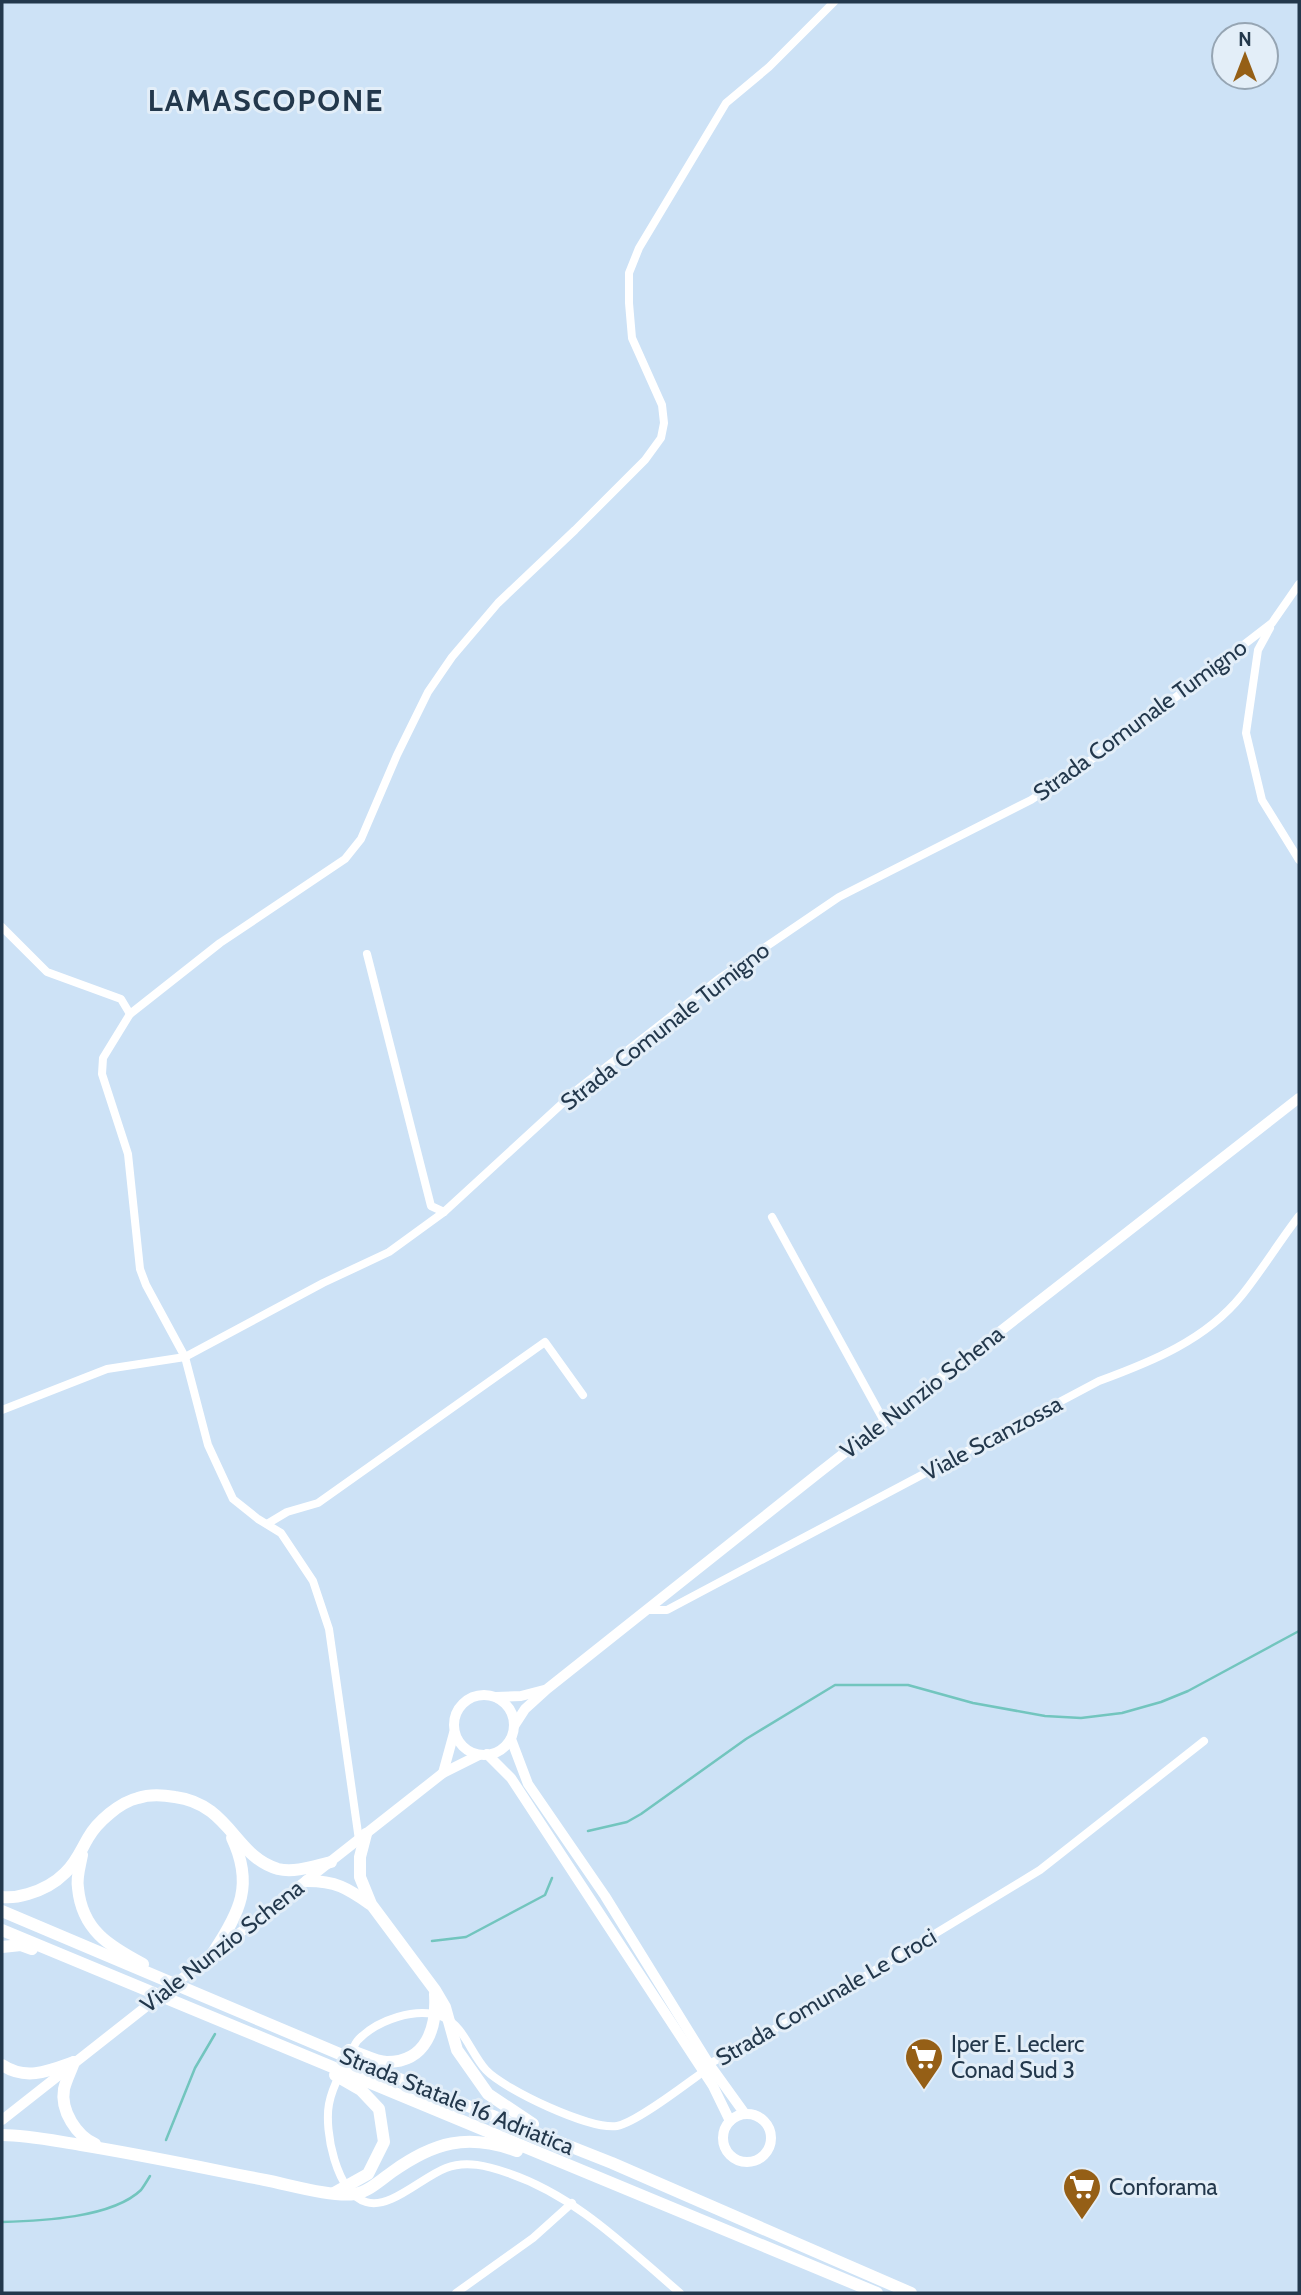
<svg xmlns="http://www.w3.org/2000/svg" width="1301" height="2295" viewBox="0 0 1301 2295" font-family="Cabin,sans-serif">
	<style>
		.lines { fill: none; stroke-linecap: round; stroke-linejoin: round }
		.stream { stroke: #72c5be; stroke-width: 2.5 }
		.minor { stroke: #fff; stroke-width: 8 }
		.tertiary { stroke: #fff; stroke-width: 10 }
		.trunk { stroke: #fff; stroke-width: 12 }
		.labels { text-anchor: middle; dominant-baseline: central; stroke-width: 6; stroke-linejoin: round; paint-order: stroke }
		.street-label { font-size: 23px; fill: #23384c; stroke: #e3eef8 }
		.poi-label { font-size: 23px; fill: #23384c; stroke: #e3eef8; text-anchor: start }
		.district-label { font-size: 30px; font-weight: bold; letter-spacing: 2px; fill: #23384c; stroke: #e3eef8 }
	</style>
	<rect width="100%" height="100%" fill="#cde2f6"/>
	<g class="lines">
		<!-- stream -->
		<g class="stream">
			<path d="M 588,1831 L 627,1822 L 641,1814 L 746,1739 L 835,1685 L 908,1685 L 973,1703 L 1045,1716 L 1081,1718 L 1122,1713 L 1161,1702 L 1188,1691 L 1299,1631"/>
			<path d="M 432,1941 L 466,1937 L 545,1895 L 552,1878"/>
			<path d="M 166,2140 L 195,2068 L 215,2034"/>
			<path d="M 2,2222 C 40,2221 112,2218 141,2190 C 144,2186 147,2181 150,2176"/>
		</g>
		<!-- minor -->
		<g class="minor">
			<path d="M 1270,628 L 1258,650 L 1246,733 L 1262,800 L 1299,860"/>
			<path d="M 2,927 L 47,972 L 121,999 L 130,1014"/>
			<path d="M 367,954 L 431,1206 L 444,1212"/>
			<path d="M 772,1217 L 884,1421"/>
			<path d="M 2,1410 L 107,1369 L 185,1357 L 323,1283 L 389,1252 L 444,1212 L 578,1089 L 720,978 L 839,897 L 1031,800 L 1119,741 L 1272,623 L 1299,584"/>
			<path d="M 267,1524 L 287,1512 L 318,1503 L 545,1342 L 583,1395"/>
			<path d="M 647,1610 L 667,1610 L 1099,1381 C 1151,1362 1206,1340 1242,1295 C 1262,1270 1279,1242 1299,1216"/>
			<path d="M 359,1840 L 329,1629 L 313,1581 L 281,1533 L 258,1519 L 233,1499 L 208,1445 L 185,1357 L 146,1285 L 140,1269 L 128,1154 L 102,1074 L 103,1058 L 130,1014 L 220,943 L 345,859 L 361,839 L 397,755 L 428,692 L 452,657 L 498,603 L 575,530 L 645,460 L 661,438 L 664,423 L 662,405 L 632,338 L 629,303 L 629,273 L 639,248 L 726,103 L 769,67 L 834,2"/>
			<path d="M 351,2053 C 353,2049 355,2043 358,2040 C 377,2020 417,2006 443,2017 C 464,2026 471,2054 486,2070 C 505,2090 590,2130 617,2126 C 636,2123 686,2084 703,2072 L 709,2064 L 806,2012 L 1040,1870 L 1204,1741"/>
			<path d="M 340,2074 C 335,2084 331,2093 329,2104 C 324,2130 336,2193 366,2202 C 390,2210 422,2177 446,2168 C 466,2160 488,2166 508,2173 C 576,2196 626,2247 680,2293"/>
			<path d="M 456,2293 L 533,2238 L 572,2203"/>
		</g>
		<!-- tertiary -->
		<g class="tertiary">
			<circle cx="484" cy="1725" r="30"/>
			<path d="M 496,1697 L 521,1696 L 544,1690"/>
			<path d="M 514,1726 L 525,1709 L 547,1689 L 820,1472 L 1299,1098"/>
			<path d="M 511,1739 L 528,1784 L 605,1896 L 709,2064 L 745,2114"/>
			<path d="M 487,1754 L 511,1778 L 713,2086 L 730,2121"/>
			<path d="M 443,1773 L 454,1733"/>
			<circle cx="747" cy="2138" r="24"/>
			<path d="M 2,2120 L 443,1773 L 479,1755"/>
		</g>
		<!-- trunk -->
		<g class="trunk">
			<path d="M 366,1834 L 360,1857 L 360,1877 L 371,1904 L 435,1990 L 445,2007 L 457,2050 L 488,2094 L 533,2124"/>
			<path d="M 82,1855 C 80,1866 76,1878 78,1888 C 82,1930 109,1946 143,1964"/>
			<path d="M 307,1881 C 336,1881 347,1888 370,1904"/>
			<path d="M 2,1897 C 12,1898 18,1897 28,1894 C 42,1890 54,1884 65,1873 C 76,1863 81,1850 88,1838 C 97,1822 120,1802 138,1798 C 150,1794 163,1795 175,1797 C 230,1804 235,1857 278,1869 C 295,1873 314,1866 331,1862"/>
			<path d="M 2,1911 L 387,2074 L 612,2163 L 911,2293"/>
			<path d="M 2,1930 L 877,2293"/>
			<path d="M 2,1947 L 21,1945 L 32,1949"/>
			<path d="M 214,1951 C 240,1912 254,1884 232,1838"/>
			<path d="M 349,2050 C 361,2053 375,2062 387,2062 C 427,2062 437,2027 435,1994"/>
			<path d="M 74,2062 C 71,2071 66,2080 64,2089 C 60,2111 77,2136 95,2144"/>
			<path d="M 2,2065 C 26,2081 49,2071 74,2062"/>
			<path d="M 2,2135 C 28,2135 55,2141 81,2145 C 143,2155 204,2168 265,2180 C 291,2185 330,2197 355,2194 C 368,2192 381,2180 392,2172 C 434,2142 467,2133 517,2151"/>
			<path d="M 334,2193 L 368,2174 L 384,2142 L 379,2109 L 361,2090 L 335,2075"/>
		</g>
	</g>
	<!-- icons -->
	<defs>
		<symbol id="supermarket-pin" viewBox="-11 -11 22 30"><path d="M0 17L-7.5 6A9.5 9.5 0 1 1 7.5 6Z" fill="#955f16" stroke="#e3eef8"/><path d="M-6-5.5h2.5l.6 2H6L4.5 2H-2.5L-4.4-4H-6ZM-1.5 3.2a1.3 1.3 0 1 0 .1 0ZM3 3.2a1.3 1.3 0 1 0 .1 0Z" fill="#fff"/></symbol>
	</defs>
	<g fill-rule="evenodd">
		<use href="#supermarket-pin" x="902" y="2035" width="44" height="60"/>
		<use href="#supermarket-pin" x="1060" y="2165" width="44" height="60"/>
	</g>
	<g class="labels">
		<!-- street labels -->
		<g class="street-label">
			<text transform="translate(1140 720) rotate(-36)">Strada Comunale Tumigno</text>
			<text transform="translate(665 1026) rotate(-38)">Strada Comunale Tumigno</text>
			<text transform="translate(922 1392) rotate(-38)">Viale Nunzio Schena</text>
			<text transform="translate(992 1438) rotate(-28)">Viale Scanzossa</text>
			<text transform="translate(222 1946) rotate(-38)">Viale Nunzio Schena</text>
			<text transform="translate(826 1997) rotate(-30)">Strada Comunale Le Croci</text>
			<text transform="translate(457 2101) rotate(22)">Strada Statale 16 Adriatica</text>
		</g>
		<!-- poi labels -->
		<g class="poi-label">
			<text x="951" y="2044">Iper E. Leclerc<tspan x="951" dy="26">Conad Sud 3</tspan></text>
			<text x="1109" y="2187">Conforama</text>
		</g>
		<!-- district labels -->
		<g class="district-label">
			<text x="266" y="100">LAMASCOPONE</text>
		</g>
	</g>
	<!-- border -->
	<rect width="1301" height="2295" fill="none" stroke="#23384c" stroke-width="7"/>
	<!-- north arrow -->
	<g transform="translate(1245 56)"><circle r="33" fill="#e3eef8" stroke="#96a5b3" stroke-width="2"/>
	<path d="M0-5L12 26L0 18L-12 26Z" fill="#955f16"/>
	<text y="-10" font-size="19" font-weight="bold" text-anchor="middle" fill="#23384c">N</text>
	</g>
</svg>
